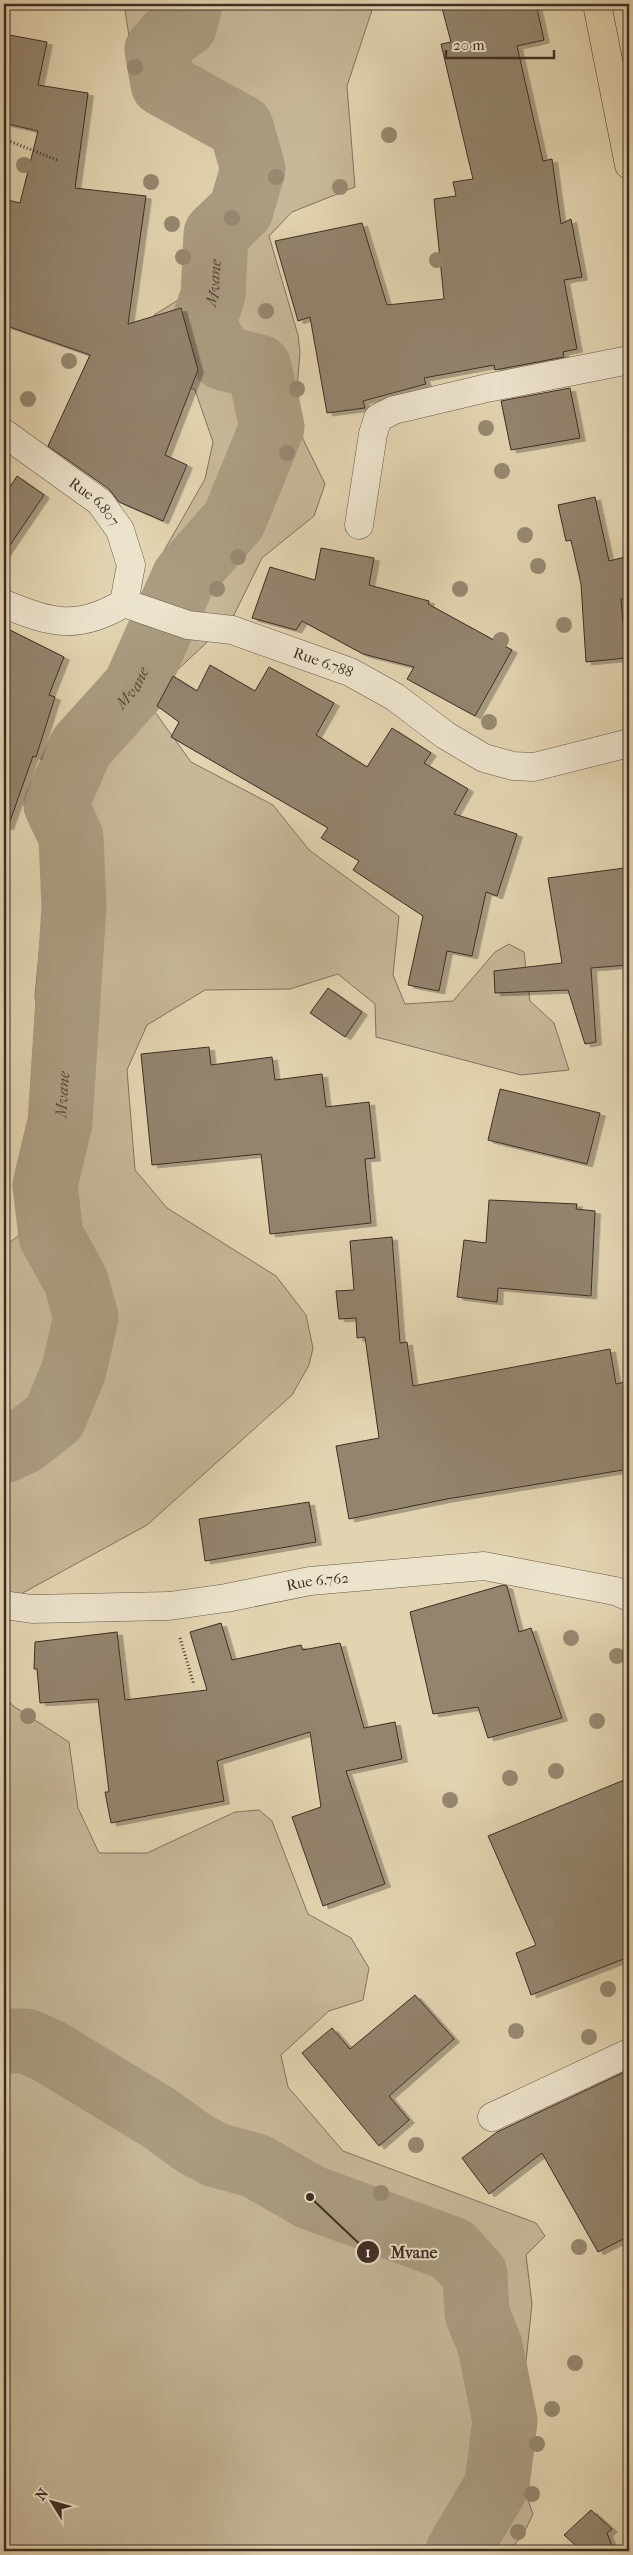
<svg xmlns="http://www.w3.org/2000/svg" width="633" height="2555" viewBox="0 0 633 2555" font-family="'IM FELL French Canon',serif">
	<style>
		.green { fill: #c6b899; stroke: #827360 }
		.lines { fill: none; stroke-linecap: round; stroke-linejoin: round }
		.river { stroke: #aa9c81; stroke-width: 65 }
		.building { fill: #93846e; stroke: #3d2e26; filter: url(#shadow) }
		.minor-casing { stroke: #665848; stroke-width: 29 }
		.primary-casing { stroke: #3d2e26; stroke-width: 29 }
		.path { stroke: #3d2e26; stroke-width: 3; stroke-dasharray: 1 2.5; stroke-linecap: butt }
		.minor { stroke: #ece3cc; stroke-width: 28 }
		.primary { stroke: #e2d4b0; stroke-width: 28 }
		.tree { fill: #968871 }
		.labels { text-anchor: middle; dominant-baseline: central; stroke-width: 4; stroke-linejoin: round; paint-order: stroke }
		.street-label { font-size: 15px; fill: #3d2e26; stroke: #ece3cc }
		.water-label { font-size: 16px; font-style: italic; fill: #584a3d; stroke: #ece3cc }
		.leader { fill: none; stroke: #3d2e26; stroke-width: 2 }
		.callout-dot { fill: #3d2e26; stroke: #ece3cc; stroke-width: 2 }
		.mark-label { font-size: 15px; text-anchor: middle; font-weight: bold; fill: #fff }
		.callout-label { font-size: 16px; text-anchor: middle; font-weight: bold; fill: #3d2e26; stroke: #ece3cc; stroke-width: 4; stroke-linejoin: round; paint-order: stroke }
	</style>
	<defs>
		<filter id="shadow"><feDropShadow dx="5.5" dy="3" stdDeviation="0" flood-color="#0004"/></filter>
	</defs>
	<rect width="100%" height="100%" fill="#e2d4b0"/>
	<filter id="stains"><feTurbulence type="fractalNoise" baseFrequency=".004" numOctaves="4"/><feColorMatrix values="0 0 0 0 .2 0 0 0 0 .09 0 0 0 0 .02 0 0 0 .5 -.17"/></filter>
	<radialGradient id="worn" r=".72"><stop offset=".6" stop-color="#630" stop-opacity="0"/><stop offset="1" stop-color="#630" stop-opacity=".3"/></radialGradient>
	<!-- green -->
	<g class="green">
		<path d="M 124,4 L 374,4 L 347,86 L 355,187 L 292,212 L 269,236 L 298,335 L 300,352 L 297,389 L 303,439 L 325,484 L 314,516 L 262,558 L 232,619 L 172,675 L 155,712 L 191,762 L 273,805 L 309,850 L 399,916 L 393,975 L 405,1004 L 453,1001 L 495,952 L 509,944 L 524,952 L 530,1001 L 554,1023 L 569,1070 L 521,1075 L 376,1037 L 375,1004 L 338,974 L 290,989 L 205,990 L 147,1025 L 127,1070 L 135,1170 L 167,1208 L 276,1276 L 306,1315 L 313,1348 L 309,1365 L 292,1395 L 147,1525 L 8,1601 L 4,1618 L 4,1247 L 23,1232 L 21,1207 L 22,1172 L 46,1093 L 35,996 L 44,900 L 56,860 L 80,823 L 96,725 L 118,662 L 134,630 L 159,631 L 174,601 L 156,582 L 161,556 L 205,479 L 213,442 L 195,390 L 168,378 L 154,315 L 183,297 L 192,248 L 226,190 L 226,173 L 216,149 L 130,43 Z"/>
		<path d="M 4,1695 L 13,1706 L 69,1742 L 78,1808 L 99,1853 L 147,1853 L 235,1812 L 259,1810 L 272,1821 L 308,1914 L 351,1938 L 369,1968 L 363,2000 L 329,2011 L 281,2055 L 288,2087 L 343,2151 L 536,2223 L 545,2236 L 526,2255 L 532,2304 L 515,2465 L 533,2514 L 522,2537 L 508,2551 L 4,2551 Z"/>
	</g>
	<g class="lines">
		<!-- river -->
		<g class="river">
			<path id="s1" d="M 4,1451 L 23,1442 L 54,1418 L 74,1370 L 86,1317 L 76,1281 L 51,1236 L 45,1185 L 60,1122 L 74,907 L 71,837 L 56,805 L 81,747 L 135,687 L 184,577 L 234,520 L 272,427 L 259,367 L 223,358 L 203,325 L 213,295 L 216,234 L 241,210 L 253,169 L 241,127 L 163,84 L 157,50 L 168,37 L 185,25 L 190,4"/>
			<path d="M 4,2041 L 26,2041 L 49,2051 L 159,2118 L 195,2144 L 216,2155 L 256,2166 L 310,2197 L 452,2249 L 475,2274 L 477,2313 L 490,2346 L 505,2421 L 497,2485 L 458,2551"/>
		</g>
	</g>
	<!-- building -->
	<g class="building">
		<path d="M 441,4 L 536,4 L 544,40 L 517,46 L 543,161 L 552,159 L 561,224 L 571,219 L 582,277 L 564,280 L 577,349 L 563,352 L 564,357 L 495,370 L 494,365 L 424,378 L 426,384 L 363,401 L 365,408 L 327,413 L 310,317 L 298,321 L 275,241 L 362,223 L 387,305 L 444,299 L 434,199 L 456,196 L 453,182 L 473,179 L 441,44 L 451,42 Z"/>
		<path d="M 4,34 L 47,42 L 38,85 L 88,93 L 75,188 L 146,196 L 128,324 L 181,308 L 198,370 L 165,455 L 187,465 L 163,521 L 119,502 L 109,489 L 48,446 L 90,355 L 4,325 L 4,199 L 20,203 L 38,131 L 4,123 Z"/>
		<path d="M 570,388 L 580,438 L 511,450 L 501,401 Z"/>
		<path d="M 17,476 L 44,495 L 4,554 L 4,496 Z"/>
		<path d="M 595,497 L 609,561 L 629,556 L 629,597 L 621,599 L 626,658 L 586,662 L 581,584 L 571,540 L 566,541 L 558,505 Z"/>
		<path d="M 321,548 L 374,558 L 369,585 L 429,601 L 428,604 L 512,650 L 475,716 L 407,679 L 414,667 L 363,654 L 302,621 L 296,630 L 252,618 L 270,567 L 315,580 Z"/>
		<path d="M 4,627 L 64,657 L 49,695 L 55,697 L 36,757 L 33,756 L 8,827 L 4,826 Z"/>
		<path d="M 210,665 L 255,691 L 269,667 L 334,703 L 316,735 L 367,767 L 392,728 L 431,753 L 424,763 L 468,789 L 454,814 L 517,834 L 497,896 L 486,892 L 472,956 L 447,951 L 439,991 L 408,985 L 423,916 L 353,870 L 359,861 L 321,838 L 328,828 L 171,737 L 179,722 L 157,706 L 173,676 L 197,691 Z"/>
		<path d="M 625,868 L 629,897 L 629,965 L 591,968 L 596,1042 L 585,1044 L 568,990 L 495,993 L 494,971 L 562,963 L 548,878 Z"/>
		<path d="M 328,988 L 362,1012 L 345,1037 L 310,1013 Z"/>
		<path d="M 209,1047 L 211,1065 L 272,1057 L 275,1080 L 322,1074 L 326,1107 L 369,1102 L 375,1158 L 365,1159 L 371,1223 L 270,1234 L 261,1154 L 152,1165 L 141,1054 Z"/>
		<path d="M 500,1089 L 600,1113 L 587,1164 L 488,1140 Z"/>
		<path d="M 489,1200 L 577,1204 L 576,1209 L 595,1211 L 591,1296 L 498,1288 L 497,1302 L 457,1297 L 464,1240 L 486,1243 Z"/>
		<path d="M 392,1237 L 400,1343 L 407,1342 L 413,1386 L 610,1349 L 616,1384 L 629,1381 L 629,1469 L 447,1499 L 349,1519 L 336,1446 L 379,1438 L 365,1337 L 357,1338 L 356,1318 L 339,1319 L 336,1291 L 354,1290 L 350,1241 Z"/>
		<path d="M 309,1502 L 316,1542 L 205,1561 L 199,1519 Z"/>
		<path d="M 503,1585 L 507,1586 L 519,1632 L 531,1628 L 562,1718 L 488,1738 L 478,1707 L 433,1714 L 410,1612 Z"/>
		<path d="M 221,1623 L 232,1660 L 301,1645 L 303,1650 L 340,1643 L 364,1728 L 395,1722 L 402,1759 L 346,1771 L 385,1884 L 323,1906 L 292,1817 L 321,1807 L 310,1732 L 217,1761 L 224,1801 L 111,1823 L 105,1792 L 109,1792 L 98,1699 L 40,1703 L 37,1669 L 34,1669 L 35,1642 L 117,1632 L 125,1700 L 207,1690 L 190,1632 Z"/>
		<path d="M 629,1778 L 629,1957 L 531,1995 L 516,1953 L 536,1945 L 488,1836 Z"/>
		<path d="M 415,1995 L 454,2039 L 389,2096 L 409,2120 L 379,2146 L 302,2053 L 332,2028 L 350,2049 Z"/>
		<path d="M 629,2070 L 629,2236 L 598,2252 L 542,2153 L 489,2194 L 462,2158 L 497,2132 Z"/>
		<path d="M 591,2510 L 612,2529 L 607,2533 L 614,2551 L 582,2551 L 564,2535 Z"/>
	</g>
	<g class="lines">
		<defs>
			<g id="minor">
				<path id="s2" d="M 4,433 L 100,502 L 120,530 L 131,565 L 124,603"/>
				<path d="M 359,525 L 373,434 L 378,418 L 394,410 L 487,388 L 629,360"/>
				<path id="s3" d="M 4,604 C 52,623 77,631 124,603 L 188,625 L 232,630 L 350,672 L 395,697 L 445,735 L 484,758 L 513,766 L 534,767 L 629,743"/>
				<path id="s4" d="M 4,1605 L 32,1609 L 169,1606 L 226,1598 L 310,1581 L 484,1566 L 615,1591 L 629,1597"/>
				<path d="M 492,2117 L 629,2053"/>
			</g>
			<path id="primary" d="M 597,4 L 629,165"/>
		</defs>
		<!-- minor casing -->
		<use href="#minor" class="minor-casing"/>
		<!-- primary casing -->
		<use href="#primary" class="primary-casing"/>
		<!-- path -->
		<g class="path">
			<path d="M 4,139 L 57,160"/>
			<path d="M 180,1638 L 194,1685"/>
		</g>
		<!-- minor -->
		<use href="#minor" class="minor"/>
		<!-- primary -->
		<use href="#primary" class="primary"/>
	</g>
	<!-- trees -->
	<g class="tree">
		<circle cx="135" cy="67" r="8"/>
		<circle cx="389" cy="135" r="8"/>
		<circle cx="24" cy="165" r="8"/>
		<circle cx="276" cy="177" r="8"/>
		<circle cx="151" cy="182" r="8"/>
		<circle cx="340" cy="187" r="8"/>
		<circle cx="232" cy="218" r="8"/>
		<circle cx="172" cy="224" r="8"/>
		<circle cx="183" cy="257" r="8"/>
		<circle cx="437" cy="260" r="8"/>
		<circle cx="266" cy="311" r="8"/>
		<circle cx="69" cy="361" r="8"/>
		<circle cx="297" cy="389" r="8"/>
		<circle cx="28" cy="399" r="8"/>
		<circle cx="486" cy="428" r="8"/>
		<circle cx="287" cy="453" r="8"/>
		<circle cx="502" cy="471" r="8"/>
		<circle cx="525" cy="535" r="8"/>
		<circle cx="238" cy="557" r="8"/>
		<circle cx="538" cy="566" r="8"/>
		<circle cx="217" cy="589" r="8"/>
		<circle cx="460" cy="589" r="8"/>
		<circle cx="564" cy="625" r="8"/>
		<circle cx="501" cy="640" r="8"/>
		<circle cx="489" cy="722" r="8"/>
		<circle cx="571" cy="1638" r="8"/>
		<circle cx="617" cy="1656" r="8"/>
		<circle cx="28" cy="1716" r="8"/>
		<circle cx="597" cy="1721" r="8"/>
		<circle cx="556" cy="1771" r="8"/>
		<circle cx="510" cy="1778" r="8"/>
		<circle cx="450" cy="1800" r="8"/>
		<circle cx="547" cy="1922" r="8"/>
		<circle cx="608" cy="1989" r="8"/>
		<circle cx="516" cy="2031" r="8"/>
		<circle cx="589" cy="2037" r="8"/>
		<circle cx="587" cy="2102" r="8"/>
		<circle cx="416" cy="2145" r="8"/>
		<circle cx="381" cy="2193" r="8"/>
		<circle cx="579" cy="2247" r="8"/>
		<circle cx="575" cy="2363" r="8"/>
		<circle cx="552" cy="2409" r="8"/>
		<circle cx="537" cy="2444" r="8"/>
		<circle cx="532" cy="2494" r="8"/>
		<circle cx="518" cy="2532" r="8"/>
	</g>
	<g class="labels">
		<!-- street labels -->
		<g class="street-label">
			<text stroke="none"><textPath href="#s2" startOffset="114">Rue 6.807</textPath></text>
			<text stroke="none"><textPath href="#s3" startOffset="335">Rue 6.788</textPath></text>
			<text stroke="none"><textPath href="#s4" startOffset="316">Rue 6.762</textPath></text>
		</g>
		<!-- water labels -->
		<g class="water-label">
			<text stroke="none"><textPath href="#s1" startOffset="1314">Mvane</textPath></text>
			<text stroke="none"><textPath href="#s1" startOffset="834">Mvane</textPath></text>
			<text stroke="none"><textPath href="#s1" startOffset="399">Mvane</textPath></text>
		</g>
	</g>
	<!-- callouts -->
	<path class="leader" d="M310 2197L368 2252"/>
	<g class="callout-dot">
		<circle cx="310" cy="2197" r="5"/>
		<circle cx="368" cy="2252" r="12"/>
	</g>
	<g class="mark-label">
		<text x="368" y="2257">1</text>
	</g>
	<g class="callout-label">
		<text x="414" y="2258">Mvane</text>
	</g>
	<!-- margin -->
	<rect width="633" height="2555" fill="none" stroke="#e2d4b0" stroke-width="20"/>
	<rect x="5" y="5" width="623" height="2545" fill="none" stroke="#3d2e26" stroke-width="2.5"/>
	<rect x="10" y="10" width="613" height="2535" fill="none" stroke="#3d2e26"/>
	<!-- north arrow -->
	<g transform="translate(52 2502) rotate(307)" stroke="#ece3cc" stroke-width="4" paint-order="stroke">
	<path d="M0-4L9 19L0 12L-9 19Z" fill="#3d2e26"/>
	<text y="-8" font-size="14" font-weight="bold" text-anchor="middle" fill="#3d2e26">N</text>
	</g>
	<!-- scale -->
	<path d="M446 50v8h108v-8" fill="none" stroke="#3d2e26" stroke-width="2.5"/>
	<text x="453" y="50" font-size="15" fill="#3d2e26" stroke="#ece3cc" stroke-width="4" paint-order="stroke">20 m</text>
	<rect width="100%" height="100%" filter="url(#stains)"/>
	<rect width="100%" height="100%" fill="url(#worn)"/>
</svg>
